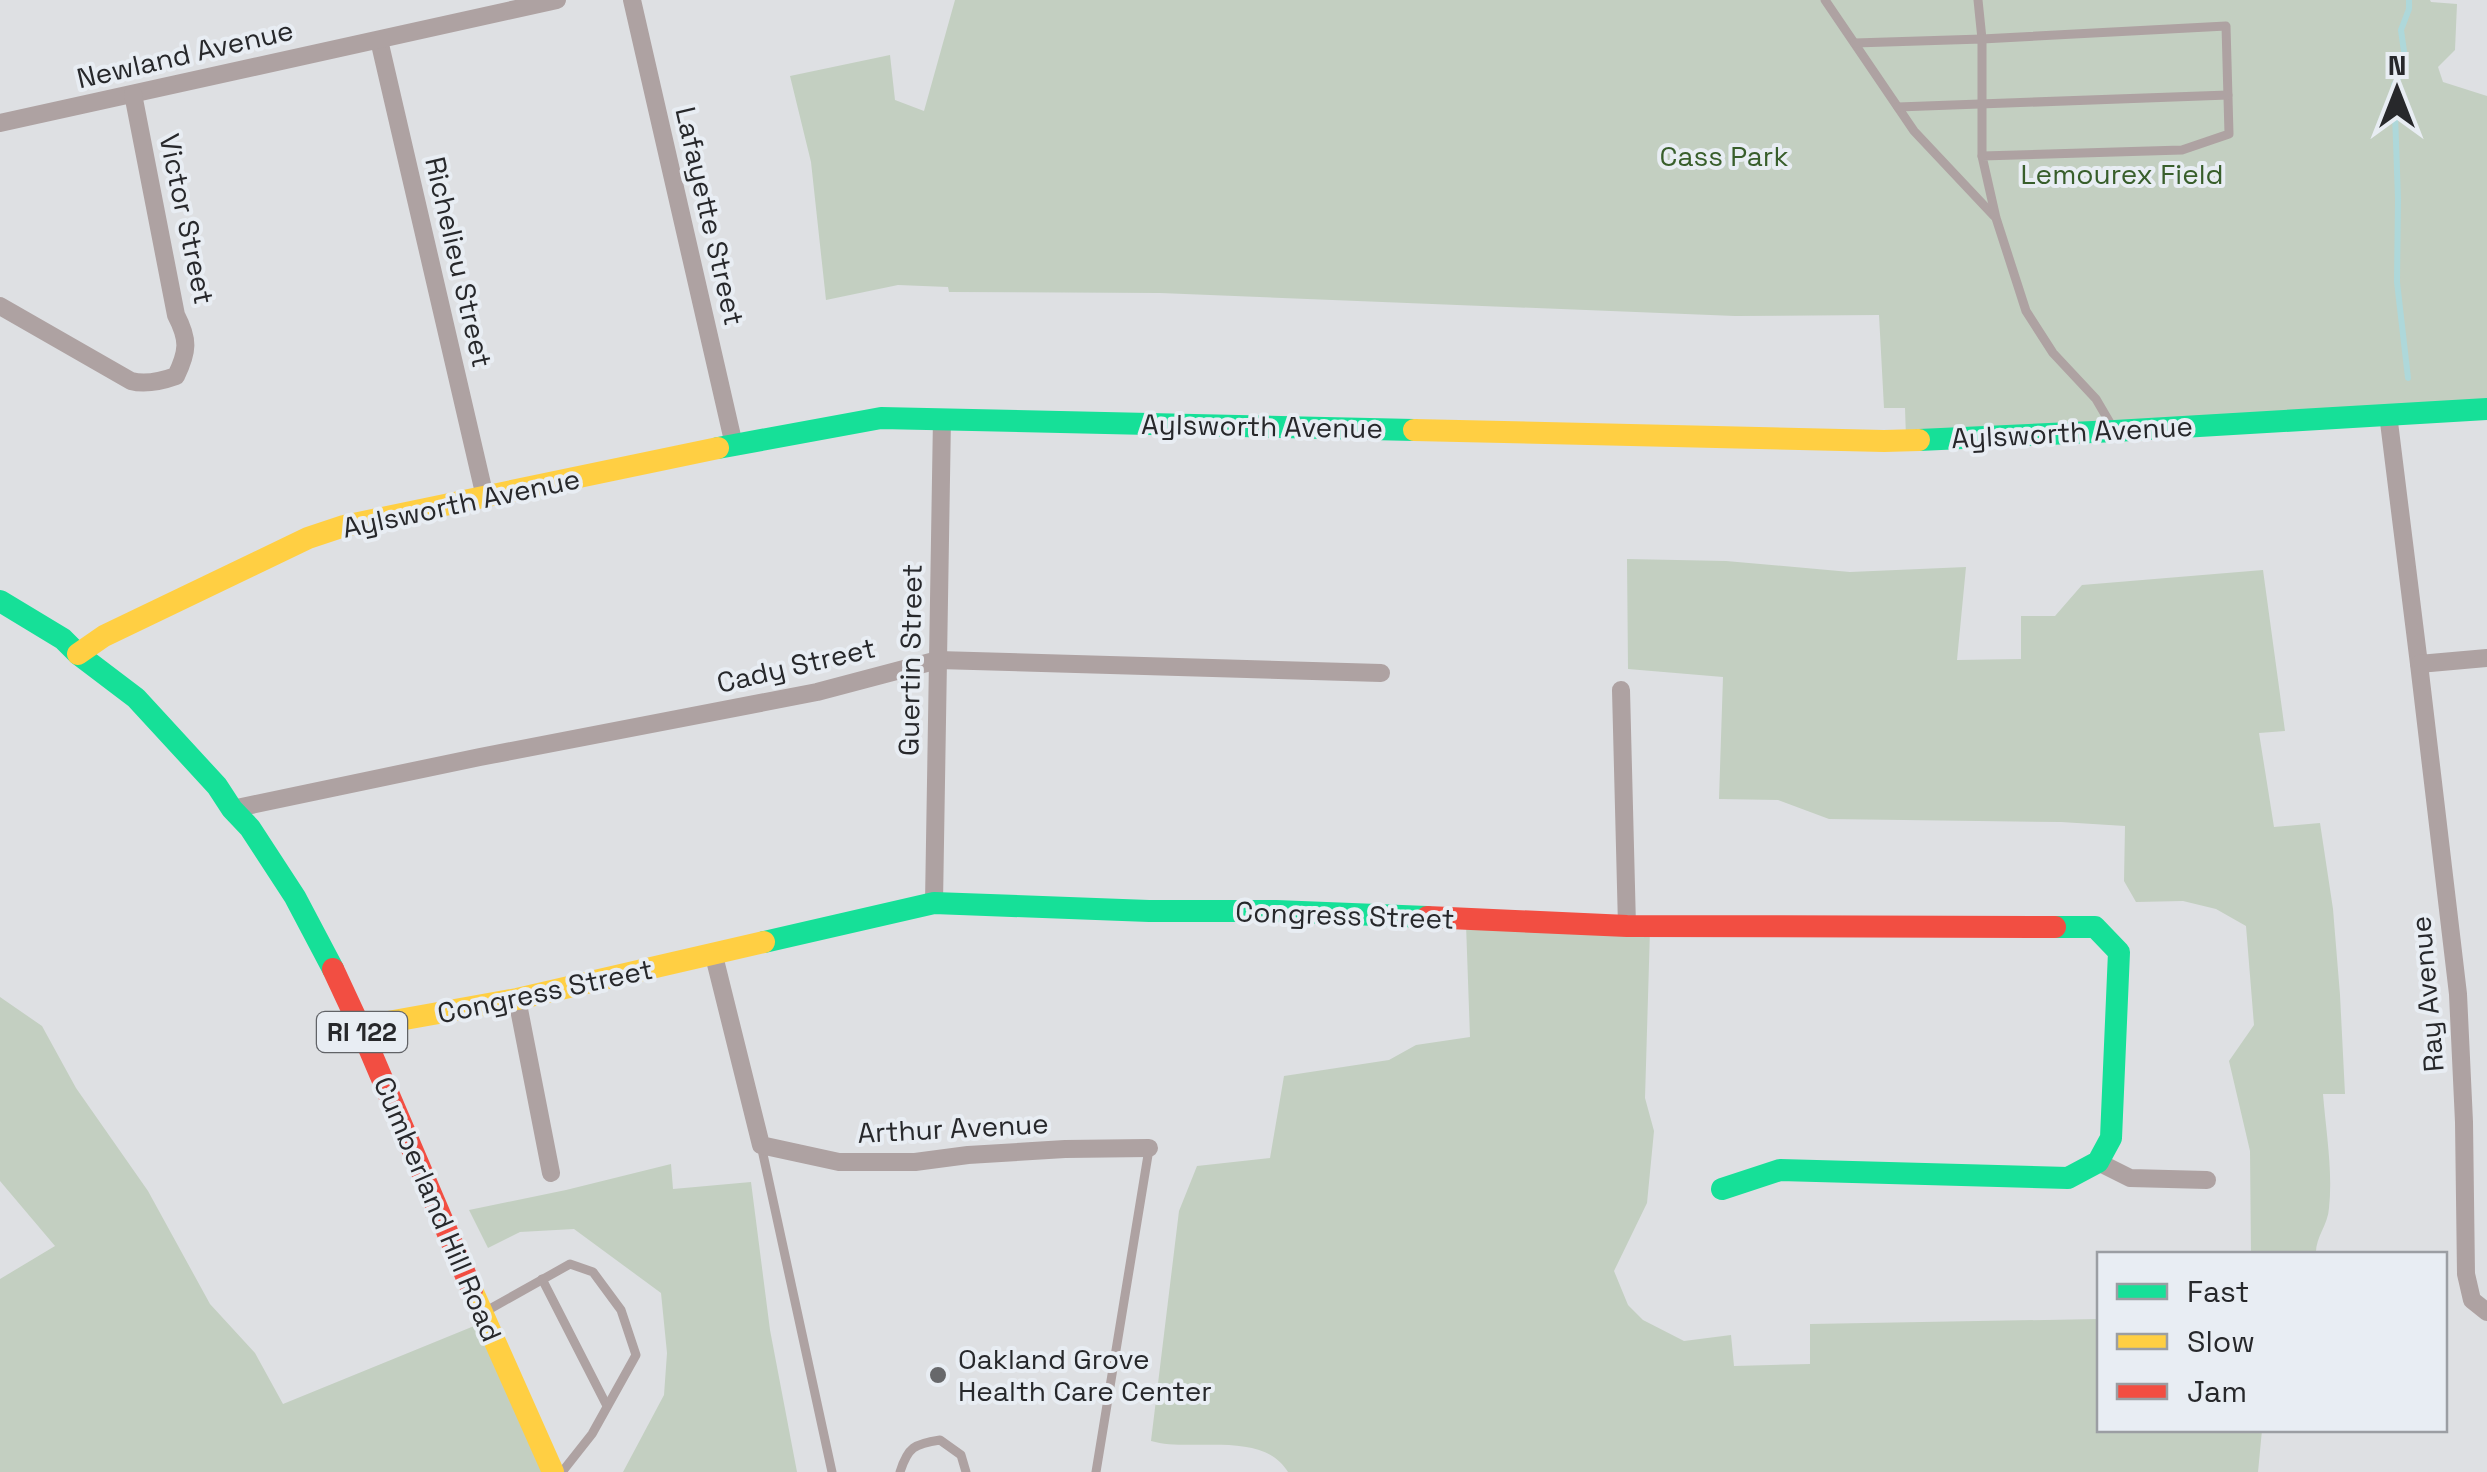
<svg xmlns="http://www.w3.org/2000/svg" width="2487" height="1472" viewBox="0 0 2487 1472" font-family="'Space Grotesk',sans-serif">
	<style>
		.green { fill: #c3cfc1 }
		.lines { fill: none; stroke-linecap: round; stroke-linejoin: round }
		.stream { stroke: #aed8da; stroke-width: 6 }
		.lane { stroke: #aea2a2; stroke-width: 9 }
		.street { stroke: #aea2a2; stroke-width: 18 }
		.fast { stroke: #16e098; stroke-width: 22 }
		.slow { stroke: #ffcf43; stroke-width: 22 }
		.jam { stroke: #f24e42; stroke-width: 22 }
		.poi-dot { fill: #67686b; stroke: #e8edf3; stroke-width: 4 }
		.labels { text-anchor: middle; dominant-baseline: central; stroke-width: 8; stroke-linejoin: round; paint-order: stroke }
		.shield { fill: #e8edf3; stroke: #616367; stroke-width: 2.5 }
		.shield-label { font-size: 25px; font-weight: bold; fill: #27282b }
		.street-label { font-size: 28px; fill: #27282b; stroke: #e8edf3 }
		.park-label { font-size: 28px; fill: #385e2b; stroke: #e8edf3 }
		.poi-label { font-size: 28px; fill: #27282b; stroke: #e8edf3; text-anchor: start }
	</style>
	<rect width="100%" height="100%" fill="#dee0e3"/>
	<!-- green -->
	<g class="green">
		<path d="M 955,0 L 2430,0 L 2431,2 L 2457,4 L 2455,50 L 2438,67 L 2443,82 L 2487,96 L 2487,411 L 1906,438 L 1905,408 L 1884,408 L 1879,315 L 1735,316 L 1160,293 L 949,292 L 948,287 L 898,285 L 826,300 L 811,162 L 790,76 L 890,55 L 895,100 L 924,111 Z"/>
		<path d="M 1627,559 L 1726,561 L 1850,572 L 1966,567 L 1957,660 L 2021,659 L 2021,616 L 2055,616 L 2082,585 L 2263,570 L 2285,731 L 2259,733 L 2274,827 L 2320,823 L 2333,909 L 2340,995 L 2345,1094 L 2323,1094 C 2326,1132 2333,1171 2329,1208 C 2328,1225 2315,1238 2316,1254 L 2251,1254 L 2250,1151 L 2229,1061 L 2254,1025 L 2246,926 L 2216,909 L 2183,901 L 2136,902 L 2124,881 L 2125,826 L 2061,822 L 1829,819 L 1778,800 L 1719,799 L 1723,677 L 1628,669 Z"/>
		<path d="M 1466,924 L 1650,930 L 1645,1098 L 1654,1131 L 1647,1203 L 1614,1271 L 1628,1305 L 1643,1320 L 1684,1341 L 1731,1335 L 1734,1366 L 1810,1364 L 1810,1324 L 2099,1319 L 2100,1430 L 2262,1430 L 2258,1472 L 1288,1472 C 1262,1429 1191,1453 1151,1441 L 1179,1211 L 1197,1166 L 1270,1158 L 1284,1076 L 1389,1060 L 1416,1045 L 1470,1037 Z"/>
		<path d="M 0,997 L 42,1026 L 76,1088 L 148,1191 L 210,1304 L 255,1353 L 283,1404 L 479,1324 L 554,1472 L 0,1472 L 0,1279 L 55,1246 L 0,1181 Z"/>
		<path d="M 671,1164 L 673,1189 L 751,1182 L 770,1330 L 797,1472 L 623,1472 L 664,1395 L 667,1353 L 661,1293 L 574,1229 L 520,1232 L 488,1248 L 469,1210 L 566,1190 Z"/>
	</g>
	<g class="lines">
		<!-- stream -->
		<path class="stream" d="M 2408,378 L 2397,282 L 2398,199 L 2394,85 L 2406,66 L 2401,30 L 2409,9 L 2409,0"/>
		<!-- lane -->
		<g class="lane">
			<path d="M 1825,0 L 1914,131 L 1994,216"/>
			<path d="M 1978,0 L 1982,39 L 2226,26 L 2229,134 L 2182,150 L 1982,156 L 1996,218 L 2026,311 L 2053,353 L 2096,399 L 2113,428"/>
			<path d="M 1855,43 L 1982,39 L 1982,156"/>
			<path d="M 1898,107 L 2228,95"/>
			<path d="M 761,1145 L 832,1472"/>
			<path d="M 542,1279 L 607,1406"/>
			<path d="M 488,1310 L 570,1264 L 593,1272 L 621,1310 L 636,1355 L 592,1434 L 562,1472"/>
			<path d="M 900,1472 C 908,1447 914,1444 940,1440 L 961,1455 L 966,1472"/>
			<path d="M 1096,1472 L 1149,1149"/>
		</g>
		<!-- street -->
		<g class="street">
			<path d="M 632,0 L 734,445"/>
			<path d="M 379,40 L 485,497"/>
			<path d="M 0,123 L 557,0"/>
			<path d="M 0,306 L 131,381 C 146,385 162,381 176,376 C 188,351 189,340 176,315 L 133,94"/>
			<path d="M 2388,414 L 2419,664"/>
			<path d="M 2487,658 L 2419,664 L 2458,994 L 2464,1122 L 2466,1274 L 2472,1300 L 2487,1312"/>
			<path d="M 1621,690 L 1627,926"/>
			<path d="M 232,809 L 480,757 L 817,692 L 938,660 L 1381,673"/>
			<path d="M 934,903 L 942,418"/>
			<path d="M 714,956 L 761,1145 L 839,1162 L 915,1162 L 968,1155 L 1065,1149 L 1149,1148"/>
			<path d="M 517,999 L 551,1173"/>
			<path d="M 2098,1162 L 2130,1178 L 2207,1180"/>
		</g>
		<!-- fast -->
		<g class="fast">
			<path d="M 1919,440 L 2115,431 L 2487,409"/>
			<path d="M 718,448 L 881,418 L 1414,430"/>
			<path d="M 0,601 L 63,639 L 78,654 L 136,698 L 217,786 L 232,809 L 250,828 L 295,897 L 333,969"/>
			<path d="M 764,942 L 934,903 L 1149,911 L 1276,911 L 1427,917"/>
			<path d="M 1722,1189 L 1780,1170 L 2068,1178 L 2098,1162 L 2111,1138 L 2119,952 L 2095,927 L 2055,927"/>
		</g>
		<!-- slow -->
		<g class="slow">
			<path d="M 1414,430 L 1884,441 L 1919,440"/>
			<path d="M 78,654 L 104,636 L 308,538 L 344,526 L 718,448"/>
			<path d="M 360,1027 L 517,999 L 764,942"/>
			<path d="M 472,1290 L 553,1472"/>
		</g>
		<!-- jam -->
		<g class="jam">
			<path d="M 1427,917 L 1627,926 L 2055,927"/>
			<path d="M 333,969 L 360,1027 L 472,1290"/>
		</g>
	</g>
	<!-- markers -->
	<circle class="poi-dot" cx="938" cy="1375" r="10"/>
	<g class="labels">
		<!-- shield labels -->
		<rect class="shield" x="317" y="1012" width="90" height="40" rx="8"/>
		<g class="shield-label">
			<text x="362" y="1032">RI 122</text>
		</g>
		<!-- street labels -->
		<g class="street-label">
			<text transform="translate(185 54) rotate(-13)">Newland Avenue</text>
			<text transform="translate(710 216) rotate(77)">Lafayette Street</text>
			<text transform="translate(187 219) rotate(78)">Victor Street</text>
			<text transform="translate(459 262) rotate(77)">Richelieu Street</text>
			<text transform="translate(1262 426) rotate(1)">Aylsworth Avenue</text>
			<text transform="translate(2072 432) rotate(-3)">Aylsworth Avenue</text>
			<text transform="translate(461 503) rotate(-12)">Aylsworth Avenue</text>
			<text transform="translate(910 660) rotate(-89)">Guertin Street</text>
			<text transform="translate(796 665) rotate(-13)">Cady Street</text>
			<text transform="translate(1345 915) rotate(2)">Congress Street</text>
			<text transform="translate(545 991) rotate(-12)">Congress Street</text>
			<text transform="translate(2427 994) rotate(-95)">Ray Avenue</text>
			<text transform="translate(953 1128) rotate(-3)">Arthur Avenue</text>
			<text transform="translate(438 1209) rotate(67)">Cumberland Hill Road</text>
		</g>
		<!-- park labels -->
		<g class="park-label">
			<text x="1724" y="156">Cass Park</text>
			<text x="2122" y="174">Lemourex Field</text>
		</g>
		<!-- poi labels -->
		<g class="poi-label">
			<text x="958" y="1359">Oakland Grove<tspan x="958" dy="32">Health Care Center</tspan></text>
		</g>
	</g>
	<!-- legend -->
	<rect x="2097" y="1252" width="350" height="180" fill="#e8edf3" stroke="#9b9ea3" stroke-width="2.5"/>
	<rect x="2117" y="1284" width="50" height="15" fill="#16e098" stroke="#9b9ea3" stroke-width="2.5"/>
	<text x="2187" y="1302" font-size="30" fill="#27282b">Fast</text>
	<rect x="2117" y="1334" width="50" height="15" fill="#ffcf43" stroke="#9b9ea3" stroke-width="2.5"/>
	<text x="2187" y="1352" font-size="30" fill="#27282b">Slow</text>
	<rect x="2117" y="1384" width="50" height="15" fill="#f24e42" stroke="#9b9ea3" stroke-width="2.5"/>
	<text x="2187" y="1402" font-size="30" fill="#27282b">Jam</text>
	<!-- north arrow -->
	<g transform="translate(2397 90)" stroke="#e8edf3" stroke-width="8" paint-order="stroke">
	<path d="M0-8L18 38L0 25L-18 38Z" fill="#27282b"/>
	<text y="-15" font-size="28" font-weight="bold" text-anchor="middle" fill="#27282b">N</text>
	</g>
</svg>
